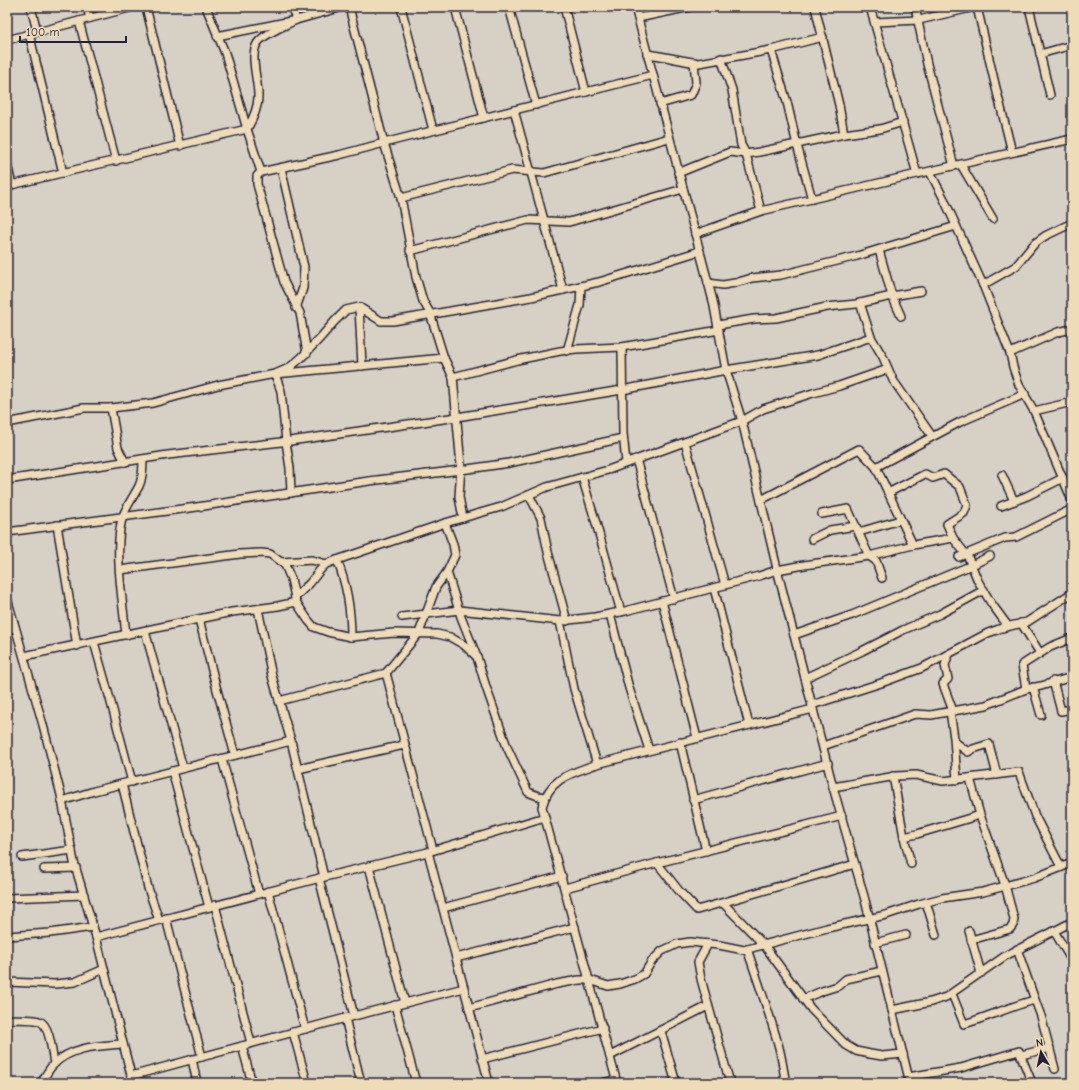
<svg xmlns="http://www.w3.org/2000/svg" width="1079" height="1090" viewBox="0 0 1079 1090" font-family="'Comic Neue',sans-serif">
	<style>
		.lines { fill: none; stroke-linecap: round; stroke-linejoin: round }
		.minor-casing { stroke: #22223b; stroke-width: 10 }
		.minor { stroke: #eedcb9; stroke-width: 7 }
	</style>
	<rect width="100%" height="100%" fill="#d6d0c5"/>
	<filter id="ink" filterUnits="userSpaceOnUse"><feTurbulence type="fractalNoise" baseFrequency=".025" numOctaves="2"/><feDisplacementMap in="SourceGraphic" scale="8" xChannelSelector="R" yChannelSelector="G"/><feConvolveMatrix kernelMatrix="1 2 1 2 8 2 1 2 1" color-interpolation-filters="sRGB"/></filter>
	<g filter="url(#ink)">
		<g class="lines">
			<defs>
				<g id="minor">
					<path d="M 31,7 L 37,31"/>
					<path d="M 87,7 L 90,18"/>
					<path d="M 146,7 L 180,146"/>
					<path d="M 206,7 L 225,53 L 247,129 L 261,172"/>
					<path d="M 292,7 L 296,20"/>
					<path d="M 349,7 L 384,143 L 401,198 L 416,277 L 423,301 L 430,313 L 444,358 L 453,377 L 461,466 L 459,497 L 463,518"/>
					<path d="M 401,7 L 433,130"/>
					<path d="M 455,7 L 484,118"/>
					<path d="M 509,7 L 536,105"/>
					<path d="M 564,7 L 586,92"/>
					<path d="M 635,7 L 713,301 L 726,370 L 742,421 L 779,577 L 833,787 L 865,900 L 910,1083"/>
					<path d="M 815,7 L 839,105 L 844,134"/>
					<path d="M 870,7 L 917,174"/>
					<path d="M 915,7 L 927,64 L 954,166"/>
					<path d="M 977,7 L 995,84 L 1012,152"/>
					<path d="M 1029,7 L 1050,95"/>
					<path d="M 638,18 L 690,7"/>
					<path d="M 79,21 L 116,161"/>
					<path d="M 875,22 L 919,20 L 975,7"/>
					<path d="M 29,33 L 63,173"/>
					<path d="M 217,36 L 296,20 L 343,7"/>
					<path d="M 7,40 L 133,7"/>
					<path d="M 771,50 L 787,102 L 797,145 L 812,199"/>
					<path d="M 647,54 C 665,56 681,61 699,63 L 771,50 L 823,37"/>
					<path d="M 1040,54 L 1072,45"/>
					<path d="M 721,58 L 732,90 L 741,145 L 746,154 L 761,211"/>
					<path d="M 660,104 L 691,95 L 696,83 L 694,62"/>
					<path d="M 514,110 L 563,290"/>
					<path d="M 7,164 L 12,185"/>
					<path d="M 961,165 L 993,219"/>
					<path d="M 281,168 L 304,267 L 303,288 L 296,308"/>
					<path d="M 930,172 L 944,199 L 983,285 L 1010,353 L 1013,367 L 1019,385 L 1034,411 L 1072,500"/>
					<path d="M 678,173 L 730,152 L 746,154 L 759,152 L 844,134 L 880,129 L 903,122"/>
					<path d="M 7,186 L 247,129 C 253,119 258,109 258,97 C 259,81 247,52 260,40 C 270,31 284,26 296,20"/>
					<path d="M 401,198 L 512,170 L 544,173 L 669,138"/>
					<path d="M 695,234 L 761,211 L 917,174 L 1072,139"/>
					<path d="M 879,250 L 892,296 L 901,316"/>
					<path d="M 410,251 L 528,220 L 569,222 L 683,189"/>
					<path d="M 708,283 L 723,285 L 735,283 L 752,278 L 781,275 L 857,256 L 956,226"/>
					<path d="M 983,285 L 1016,266 L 1035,243 L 1045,236 L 1072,223"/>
					<path d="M 860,303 L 871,337 L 883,357 L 893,380 L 932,436"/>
					<path d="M 359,307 L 362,366"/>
					<path d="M 718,325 L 754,319 L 776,318 L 827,307 L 856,304 L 892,296 L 921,291"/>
					<path d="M 622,347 L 623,433 L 626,463"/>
					<path d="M 567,351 L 580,305 L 581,286"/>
					<path d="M 307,353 L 300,313 L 284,282 L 257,184 L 257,176 L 261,172 L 339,155 L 384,143 L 653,75"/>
					<path d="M 1010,353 L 1058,332 L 1072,329"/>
					<path d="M 275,374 L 289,368 L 301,358 L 321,337 L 334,322 L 346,310 L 359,307 L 381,321 L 393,321 L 531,297 L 599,282 L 700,251"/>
					<path d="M 275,374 L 281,391 L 286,442 L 290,468 L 291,493"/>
					<path d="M 453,377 L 517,360 L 560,351 L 576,349 L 622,347 L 719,330"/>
					<path d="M 111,408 L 118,448 L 125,462"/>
					<path d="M 1034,411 L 1072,402"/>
					<path d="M 7,423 L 84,408 L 111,408 L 153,403 L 218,385 L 275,374 L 444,358"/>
					<path d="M 685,442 L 725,585"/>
					<path d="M 636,459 L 674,599"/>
					<path d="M 1002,475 L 1014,501"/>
					<path d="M 582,477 L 596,523 L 621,612"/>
					<path d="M 7,480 L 168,455 L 290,441 L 457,417 L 622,390 L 726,370 L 818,355 L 871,337"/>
					<path d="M 888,493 L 925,474 L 933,478 L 944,474 L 960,487 L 967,505 L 964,513 L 947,524 L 953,538 L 968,557 L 978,581 L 991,603 L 1008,626"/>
					<path d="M 529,495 L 541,518 L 548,552 L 567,621"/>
					<path d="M 761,500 L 859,449 L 876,467"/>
					<path d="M 1001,506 L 1027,496 L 1063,478"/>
					<path d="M 822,514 L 848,509 L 869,556 L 876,561 L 882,578"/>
					<path d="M 57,525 L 77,646"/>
					<path d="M 7,532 L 197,507 L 369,481 L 461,470 L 509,463 L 623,438"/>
					<path d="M 859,532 L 900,520"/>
					<path d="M 812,539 L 830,530 L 856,526"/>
					<path d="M 913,545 L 876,467 L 960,422 L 1025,394"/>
					<path d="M 959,557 L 1005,538 L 1016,537 L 1072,509"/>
					<path d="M 337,560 C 347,585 351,610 351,637"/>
					<path d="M 282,562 L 312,560 L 326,564"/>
					<path d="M 120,570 L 240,554 L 261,553 L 270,554 L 285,565 L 291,579 L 296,602 L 308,620 L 314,627 L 328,632 L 351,637 L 394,633 L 437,634 L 450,637 L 464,645 L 477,657"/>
					<path d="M 447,572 L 461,617 L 477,657 L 486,687 L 507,747 L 528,792 L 538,796 L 545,797"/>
					<path d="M 714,588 L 749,725"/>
					<path d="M 295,597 L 310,583 L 320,570 L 326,564 L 337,560 L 445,523 L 501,507 L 547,487 L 608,470 L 742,421 L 763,409 L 813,393 L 839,386 L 888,369"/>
					<path d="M 7,598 L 43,725 L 61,795 L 74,862 L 96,937 L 133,1083"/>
					<path d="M 662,601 L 697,738"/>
					<path d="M 258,609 L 272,676 L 291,741 L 324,877"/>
					<path d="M 610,614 L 629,688 L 649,750"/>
					<path d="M 402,617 L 459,610 L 560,621 L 595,617 L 625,611 L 759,576 L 777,570 L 804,565 L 869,556 L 913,545 L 953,538"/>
					<path d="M 199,619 L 217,690 L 235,755"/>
					<path d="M 560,621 L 574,689 L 597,764"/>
					<path d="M 1021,623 L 1040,653"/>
					<path d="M 7,629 L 15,628"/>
					<path d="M 145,631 L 183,768"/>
					<path d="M 126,635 C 123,604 113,545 123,516 C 127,505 134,496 139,486 C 143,478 143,468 143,459"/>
					<path d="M 794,635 L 852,615 L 972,565 L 990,556"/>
					<path d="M 94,642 L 110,699 L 132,782"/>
					<path d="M 947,655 L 947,660 L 945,665 L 948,679 L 943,684 L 953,711"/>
					<path d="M 24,656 L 232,612 L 278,606 L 296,602"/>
					<path d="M 386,673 L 419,633 L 436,587 L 447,572 L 455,555 L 453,544 L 445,523"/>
					<path d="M 805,678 L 862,651 L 903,630 L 940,614 L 984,590"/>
					<path d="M 1053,681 L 1061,711 L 1072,709"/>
					<path d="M 1033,687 L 1041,715"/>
					<path d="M 1026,689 L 1022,665 L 1050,647 L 1072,638"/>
					<path d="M 279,701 L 386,673 L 433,850"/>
					<path d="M 812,705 L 881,683 L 922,668 L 988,633 L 1002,628 L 1027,622 L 1072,593"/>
					<path d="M 950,711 L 954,738 L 957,780"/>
					<path d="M 680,742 L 706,851"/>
					<path d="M 955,742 L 968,752 L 973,749 L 989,744 L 997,775"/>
					<path d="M 823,746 L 915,714 L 931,715 L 986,705 L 1026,689 L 1041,686 L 1072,677"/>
					<path d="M 222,759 L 259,894"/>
					<path d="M 298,769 L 404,745"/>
					<path d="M 172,771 L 209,907"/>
					<path d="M 893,776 L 904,837 L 917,834 L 980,815 L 970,778"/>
					<path d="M 122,784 L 148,888 L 159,920"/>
					<path d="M 833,787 L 896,776 L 916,775 L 943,781 L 1019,772 L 1035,816 L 1061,867"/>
					<path d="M 693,800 L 828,763"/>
					<path d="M 62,801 L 94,791 L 291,741"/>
					<path d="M 904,837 L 911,864"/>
					<path d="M 428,852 L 489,1083"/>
					<path d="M 22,857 L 72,850"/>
					<path d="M 657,863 L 680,892 L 697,910 L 855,864"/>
					<path d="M 369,866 L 405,1003"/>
					<path d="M 44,869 L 76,868"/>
					<path d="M 319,878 L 354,1016"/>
					<path d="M 565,888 L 657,863 L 842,816"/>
					<path d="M 268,891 L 305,1029"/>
					<path d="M 7,898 L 84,895"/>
					<path d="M 926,902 L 936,935"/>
					<path d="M 723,903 L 764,945 L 811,1009 L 846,1045 L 856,1051 L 870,1054 L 882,1056 L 903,1054"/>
					<path d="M 215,905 L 251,1043"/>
					<path d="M 443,908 L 562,876"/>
					<path d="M 166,918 L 202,1057"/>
					<path d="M 969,931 L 981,973"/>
					<path d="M 1054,931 L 1072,961"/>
					<path d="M 7,936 L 50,933 L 93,927"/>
					<path d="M 96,937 L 316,879 L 428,852 L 545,817"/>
					<path d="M 971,940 L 1010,929 L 1013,925 L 1014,919 L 1005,885 L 980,815"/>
					<path d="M 875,943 L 906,935"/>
					<path d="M 708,944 L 698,962 L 701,979 L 730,1083"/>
					<path d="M 747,949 C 758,981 769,1012 778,1044 C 782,1057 783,1070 786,1083"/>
					<path d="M 456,958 L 575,927"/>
					<path d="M 7,982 L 55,984 L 75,982 L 104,969"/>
					<path d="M 952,994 L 964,1024 C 988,1017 1011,1006 1035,1000 L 1017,949"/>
					<path d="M 803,999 L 822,991 L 838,986 L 846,979 L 882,971"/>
					<path d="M 1035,1000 L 1041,1016 L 1055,1069"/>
					<path d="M 395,1005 L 416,1083"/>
					<path d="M 469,1008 L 557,984 L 579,980 L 590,980 L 608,986 L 620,984 L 635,979 L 644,974 L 652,961 L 662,951 L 677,944 L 690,942 L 719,945 L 744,950 L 827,928 L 886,915 L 919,904 L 942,898 L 983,892 L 1034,878 L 1072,863"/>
					<path d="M 892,1010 L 931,1002 L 946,997 L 1005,956 L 1072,922"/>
					<path d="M 345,1018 L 361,1083"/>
					<path d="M 7,1019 C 16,1020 30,1018 39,1021 C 50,1024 52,1053 54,1064"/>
					<path d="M 661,1031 L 676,1083"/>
					<path d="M 293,1032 L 307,1083"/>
					<path d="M 242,1046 L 252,1083"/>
					<path d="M 1021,1055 L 1050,1048"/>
					<path d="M 610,1056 L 708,1006"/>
					<path d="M 192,1059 L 197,1083"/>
					<path d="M 482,1059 L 603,1028"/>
					<path d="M 131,1076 L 342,1019 L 464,988"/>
					<path d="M 908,1077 L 961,1068 L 1019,1051 L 1032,1083"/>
					<path d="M 41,1083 C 45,1077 48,1070 53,1065 C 71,1046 99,1046 123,1044"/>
					<path d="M 602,1083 L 616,1080"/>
					<path d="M 617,1083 L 542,807 C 549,778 572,773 597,764 L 813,709"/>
				</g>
			</defs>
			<!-- minor casing -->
			<use href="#minor" class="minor-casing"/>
			<!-- minor -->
			<use href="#minor" class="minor"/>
		</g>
	</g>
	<!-- margin -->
	<rect width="1079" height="1090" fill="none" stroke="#eedcb9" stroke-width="24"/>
	<rect x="12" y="12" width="1055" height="1066" fill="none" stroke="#22223b" stroke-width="1.5" filter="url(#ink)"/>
	<!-- north arrow -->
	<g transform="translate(1041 1052) rotate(351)" stroke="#eedcb9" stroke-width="3" paint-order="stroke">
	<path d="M0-3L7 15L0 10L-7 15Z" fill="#22223b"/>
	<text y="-6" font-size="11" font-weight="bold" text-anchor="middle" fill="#22223b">N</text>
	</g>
	<!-- scale -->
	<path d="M20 36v6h106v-6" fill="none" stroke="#22223b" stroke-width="2"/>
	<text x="26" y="36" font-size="12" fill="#22223b" stroke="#eedcb9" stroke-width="3" paint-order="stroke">100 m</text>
</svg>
